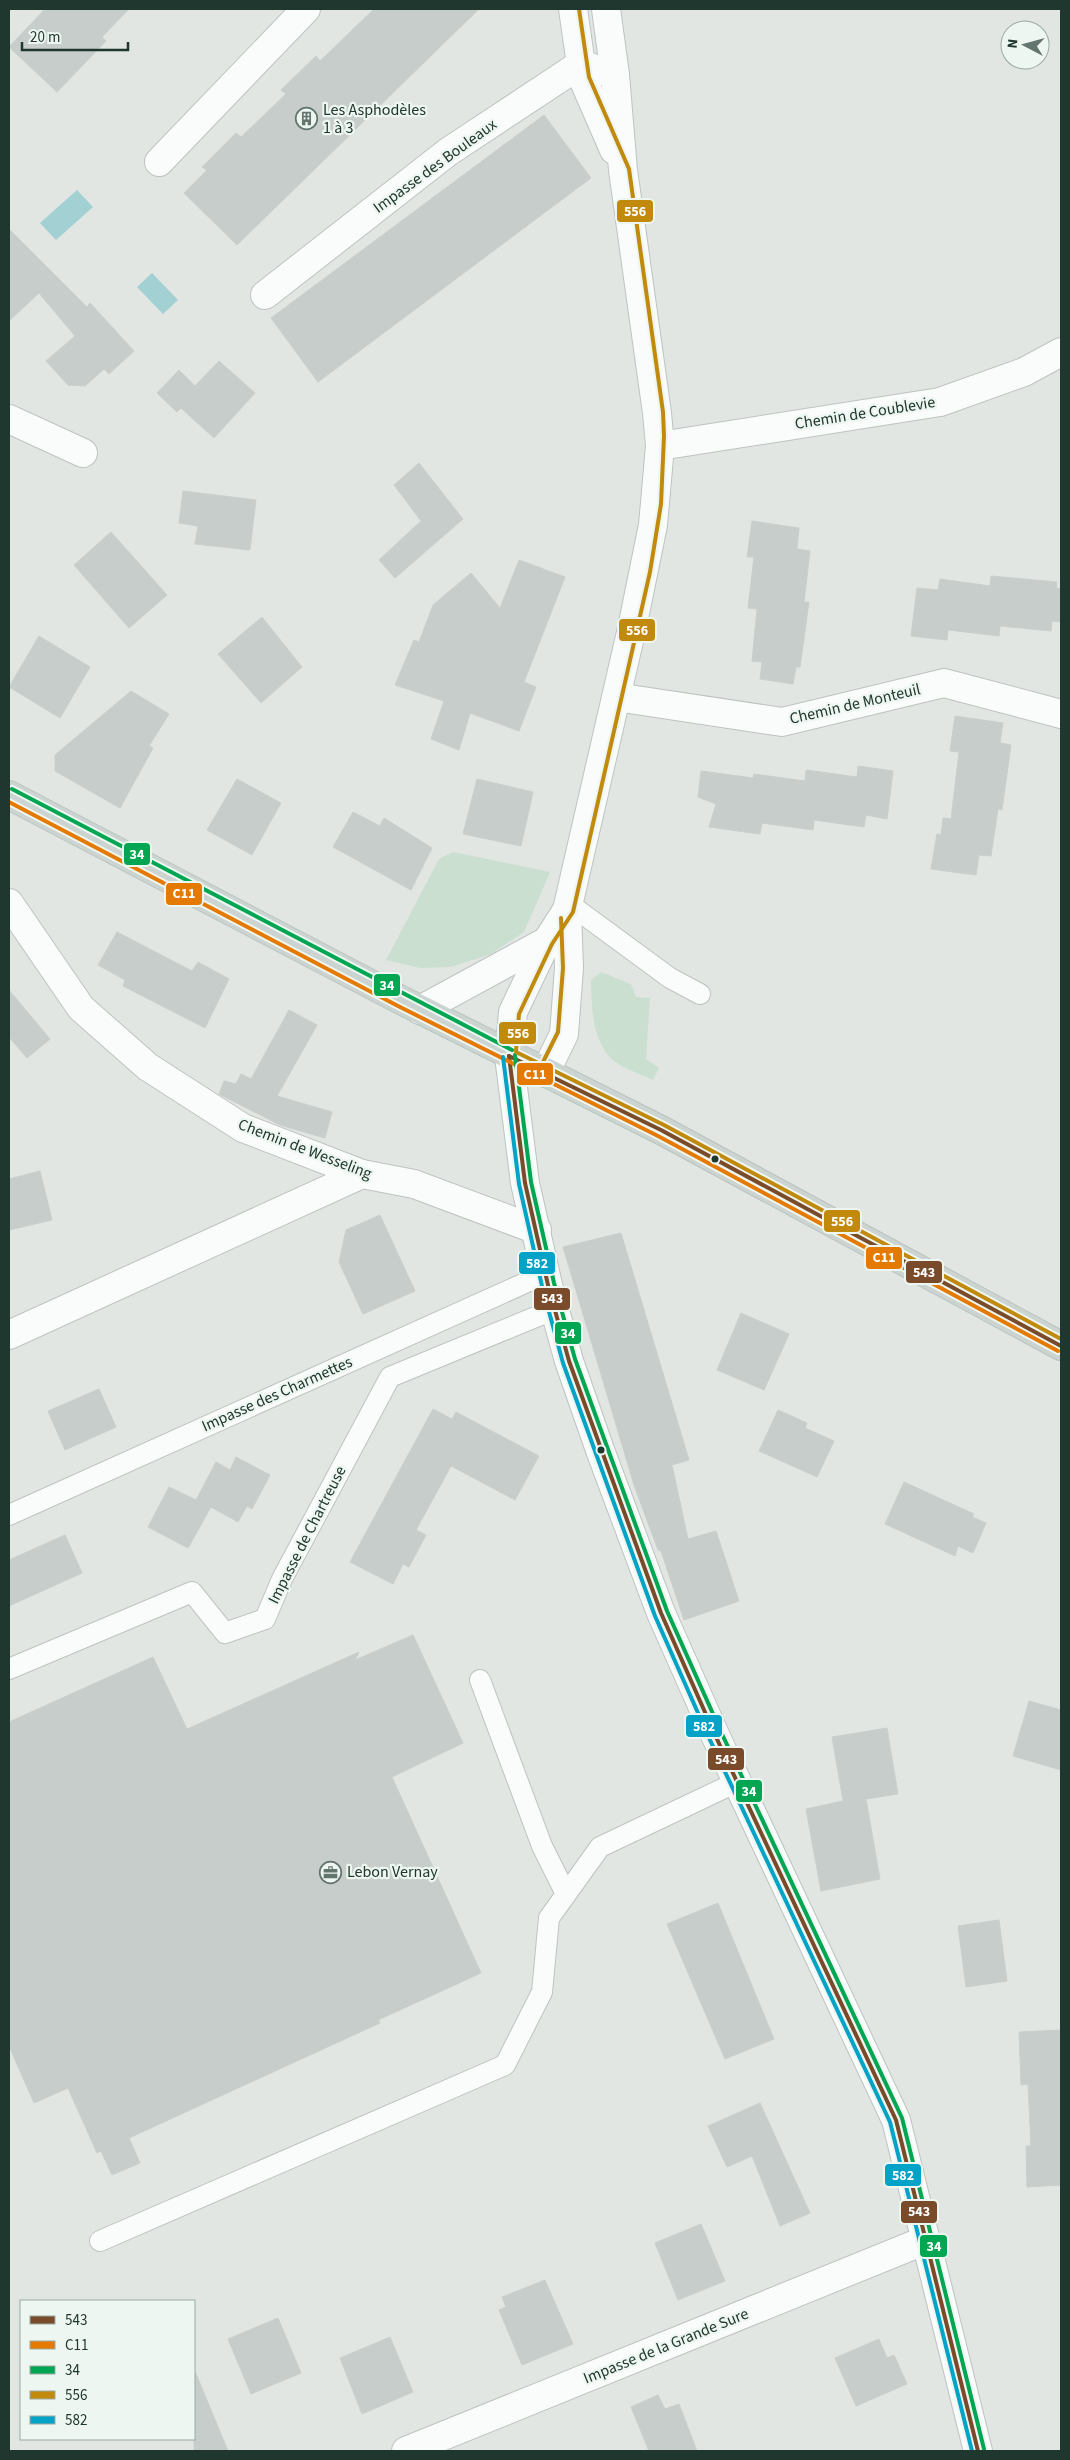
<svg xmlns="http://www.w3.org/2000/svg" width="1070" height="2460" viewBox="0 0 1070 2460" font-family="'Source Sans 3',sans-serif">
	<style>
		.green { fill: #cadfcf }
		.water { fill: #a2d0d3 }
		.building { fill: #c7cdca; stroke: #cacfcc }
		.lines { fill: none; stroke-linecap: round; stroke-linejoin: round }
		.lane-casing { stroke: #bec3c0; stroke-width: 22 }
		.street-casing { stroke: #bec3c0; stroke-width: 30 }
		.secondary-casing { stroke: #bcc4c0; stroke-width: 30 }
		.primary-casing { stroke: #bbc3bf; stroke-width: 30 }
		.lane { stroke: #fafbfb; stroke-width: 20 }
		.street { stroke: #fafbfb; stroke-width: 28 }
		.secondary { stroke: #fafbfb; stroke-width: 28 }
		.primary { stroke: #ccd4d1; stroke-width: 28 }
		.bus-1-casing { stroke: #eef6f1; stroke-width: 8 }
		.bus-2-casing { stroke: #eef6f1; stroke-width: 8 }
		.bus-3-casing { stroke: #eef6f1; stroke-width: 8 }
		.bus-4-casing { stroke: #eef6f1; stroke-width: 8 }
		.bus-5-casing { stroke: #eef6f1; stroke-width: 8 }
		.bus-1 { stroke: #7a4b2a; stroke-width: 4 }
		.bus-2 { stroke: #e47a02; stroke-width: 4 }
		.bus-3 { stroke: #00a651; stroke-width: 4 }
		.bus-4 { stroke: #c18a0c; stroke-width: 4 }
		.bus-5 { stroke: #02a3c6; stroke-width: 4 }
		.bus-dot { fill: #20372f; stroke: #eef6f1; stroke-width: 2 }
		.labels { text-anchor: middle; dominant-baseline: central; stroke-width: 4.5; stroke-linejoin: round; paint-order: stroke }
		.poi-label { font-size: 16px; fill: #20372f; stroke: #eef6f1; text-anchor: start }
		.street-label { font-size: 16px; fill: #20372f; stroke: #eef6f1 }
		.line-badge { stroke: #eef6f1; stroke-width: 2 }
		.badge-label { font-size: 14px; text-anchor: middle; font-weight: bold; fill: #fff }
	</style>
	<rect width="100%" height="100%" fill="#e1e6e3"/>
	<!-- green -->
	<g class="green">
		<path d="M 453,852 L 550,872 L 524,932 L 491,954 L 451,967 L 420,968 L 386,960 L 439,859 Z"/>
		<path d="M 601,972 L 631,984 L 636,997 L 650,998 L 646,1059 L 659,1068 L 653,1080 C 641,1074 624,1069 614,1061 C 591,1041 592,1007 591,980 Z"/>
	</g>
	<!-- water -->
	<g class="water">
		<path d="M 77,190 L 93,207 L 56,240 L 40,223 Z"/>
		<path d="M 152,273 L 178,300 L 163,314 L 137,287 Z"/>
	</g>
	<!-- building -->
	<g class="building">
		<path d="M 45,9 L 129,9 L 102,37 L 106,41 L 57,92 L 9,47 Z"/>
		<path d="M 374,9 L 479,9 L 237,245 L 184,193 L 207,170 L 202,167 L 236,133 L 241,137 L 286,94 L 281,90 L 316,56 L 320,61 Z"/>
		<path d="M 544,115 L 591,178 L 318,382 L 271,318 Z"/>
		<path d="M 9,229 L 87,307 L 90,303 L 134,351 L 109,374 L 104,369 L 85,386 L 68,385 L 46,361 L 75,336 L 39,293 L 9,321 Z"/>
		<path d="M 219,361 L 255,393 L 214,438 L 181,408 L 177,412 L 157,393 L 179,370 L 195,386 Z"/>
		<path d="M 419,463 L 463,519 L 395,578 L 379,560 L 421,521 L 394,485 Z"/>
		<path d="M 183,491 L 256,500 L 250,550 L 195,544 L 198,526 L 179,523 Z"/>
		<path d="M 752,521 L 799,528 L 797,549 L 810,551 L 804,602 L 809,602 L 800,667 L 796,667 L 793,684 L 760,679 L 762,662 L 752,661 L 757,609 L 748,608 L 754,557 L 747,557 Z"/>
		<path d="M 111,532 L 167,595 L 129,628 L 74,565 Z"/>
		<path d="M 519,560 L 565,577 L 524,682 L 536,687 L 519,731 L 470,713 L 459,750 L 431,739 L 444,701 L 395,685 L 414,640 L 419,642 L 433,605 L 471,573 L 500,608 Z"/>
		<path d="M 991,576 L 1057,582 L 1056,588 L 1061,589 L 1061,622 L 1052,621 L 1051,631 L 1000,626 L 999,636 L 948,630 L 947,640 L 911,636 L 917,588 L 938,590 L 940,579 L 990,586 Z"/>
		<path d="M 262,617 L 302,667 L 261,703 L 218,654 Z"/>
		<path d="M 39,636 L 90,667 L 60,718 L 9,687 Z"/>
		<path d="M 131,691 L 169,714 L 149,746 L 153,748 L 120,808 L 55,771 L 55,755 Z"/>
		<path d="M 955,716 L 1003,723 L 1000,743 L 1011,745 L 1002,810 L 998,809 L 991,856 L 979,855 L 976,875 L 931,869 L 937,834 L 941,835 L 943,818 L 951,819 L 959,752 L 950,751 Z"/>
		<path d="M 858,766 L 893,771 L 887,819 L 866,815 L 864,827 L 814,820 L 813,830 L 762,823 L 760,834 L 709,827 L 716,804 L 698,797 L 701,771 L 753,778 L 754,774 L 805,781 L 806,770 L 857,777 Z"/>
		<path d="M 237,779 L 281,803 L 252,855 L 207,830 Z"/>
		<path d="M 477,779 L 533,792 L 521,846 L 463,834 Z"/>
		<path d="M 353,812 L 380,826 L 384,818 L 432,848 L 411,890 L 333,847 Z"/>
		<path d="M 117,932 L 192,971 L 198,962 L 229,979 L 205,1028 L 123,986 L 125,980 L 98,965 Z"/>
		<path d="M 9,990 L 50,1039 L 27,1058 L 9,1037 Z"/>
		<path d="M 289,1010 L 317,1025 L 277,1096 L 332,1112 L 325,1138 L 280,1125 L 219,1094 L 224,1081 L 236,1084 L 241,1074 L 251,1079 Z"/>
		<path d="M 40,1171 L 52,1220 L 9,1230 L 9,1179 Z"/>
		<path d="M 380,1215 L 415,1291 L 363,1314 L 339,1262 L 346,1230 Z"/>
		<path d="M 621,1233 L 689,1460 L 672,1465 L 688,1539 L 716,1531 L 739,1601 L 684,1620 L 661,1551 L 658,1550 L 634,1485 L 563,1247 Z"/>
		<path d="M 741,1313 L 789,1334 L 764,1390 L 717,1370 Z"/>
		<path d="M 99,1389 L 116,1427 L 65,1450 L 48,1411 Z"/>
		<path d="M 433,1409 L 452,1419 L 456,1412 L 539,1456 L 515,1500 L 451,1466 L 416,1530 L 426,1535 L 409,1567 L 403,1564 L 393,1584 L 350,1562 Z"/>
		<path d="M 778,1410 L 807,1423 L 805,1428 L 834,1441 L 817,1477 L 759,1451 Z"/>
		<path d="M 236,1457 L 270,1475 L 252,1509 L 247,1506 L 238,1522 L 211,1507 L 188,1548 L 148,1527 L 169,1487 L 196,1500 L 216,1462 L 230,1470 Z"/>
		<path d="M 904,1482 L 974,1514 L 972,1517 L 986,1523 L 973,1553 L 958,1546 L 955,1556 L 885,1524 Z"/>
		<path d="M 65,1535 L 82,1573 L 9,1606 L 9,1560 Z"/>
		<path d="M 413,1635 L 463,1743 L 392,1777 L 481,1973 L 378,2020 L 380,2023 L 129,2138 L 140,2163 L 112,2175 L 101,2151 L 97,2153 L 68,2088 L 34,2103 L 9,2046 L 9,1722 L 153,1657 L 187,1729 L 359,1652 L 355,1660 Z"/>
		<path d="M 1029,1701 L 1061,1710 L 1061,1770 L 1013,1756 Z"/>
		<path d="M 887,1728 L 898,1794 L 866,1799 L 880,1879 L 821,1891 L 806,1809 L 843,1801 L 832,1737 Z"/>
		<path d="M 718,1903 L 774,2039 L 725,2059 L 667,1924 Z"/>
		<path d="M 999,1920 L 1007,1981 L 966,1987 L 958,1926 Z"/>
		<path d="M 1061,2030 L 1061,2185 L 1027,2187 L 1026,2146 L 1031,2146 L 1028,2084 L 1021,2085 L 1019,2032 Z"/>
		<path d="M 760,2103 L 810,2213 L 780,2226 L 752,2156 L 727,2167 L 708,2126 Z"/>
		<path d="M 701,2224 L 725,2281 L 678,2300 L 655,2243 Z"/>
		<path d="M 545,2280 L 573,2344 L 522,2365 L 499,2310 L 506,2307 L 502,2297 Z"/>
		<path d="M 278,2318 L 301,2373 L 251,2394 L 228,2339 Z"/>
		<path d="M 390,2337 L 413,2392 L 362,2414 L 340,2358 Z"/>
		<path d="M 879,2339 L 887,2358 L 894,2355 L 907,2384 L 856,2406 L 835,2358 Z"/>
		<path d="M 194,2369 L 228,2451 L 194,2451 Z"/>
		<path d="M 658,2395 L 665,2409 L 679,2404 L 697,2451 L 649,2451 L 631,2407 Z"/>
	</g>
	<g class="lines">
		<defs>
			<g id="lane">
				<path d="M 568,903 L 670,978 L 700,994"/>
				<path d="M 9,1515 L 545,1274"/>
				<path d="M 9,1669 L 192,1592 L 225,1633 L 265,1619 L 282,1579 L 390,1377 L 555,1309"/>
				<path d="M 480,1680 L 542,1846 L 566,1894"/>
				<path d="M 100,2241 L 505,2065 L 542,1992 L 549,1918 L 600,1847 L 737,1782"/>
			</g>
			<g id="street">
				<path d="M 159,162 L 306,9"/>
				<path d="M 265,295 L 448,152 L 581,64 L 615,75"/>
				<path d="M 9,419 L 83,453"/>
				<path d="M 660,446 L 940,402 L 1024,372 L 1061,352"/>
				<path d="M 616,697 L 782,722 L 944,683 L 1061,714"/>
				<path d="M 9,903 L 81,1008 L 148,1067 L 243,1128 L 362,1174 L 414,1184 L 537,1230"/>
				<path d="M 9,1335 L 362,1174"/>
				<path d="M 406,2451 L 926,2240"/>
			</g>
			<g id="secondary">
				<path d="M 573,9 L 583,79 L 614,150"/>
				<path d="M 567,910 L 547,941 L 513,1012 L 509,1056 L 525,1183 L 548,1285 L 569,1361 L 600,1450 L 661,1613 L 716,1737 L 896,2120 L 978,2451"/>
				<path d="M 420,1010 L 547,941"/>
				<path d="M 545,1073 L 564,1034 L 569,968 L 567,910 L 632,628 L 653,525 L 660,446 L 657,413 L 623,170 L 615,75 L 606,9"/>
			</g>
			<path id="primary" d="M 9,795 L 401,1000 L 661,1130 L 1061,1346"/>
		</defs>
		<!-- lane casing -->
		<use href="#lane" class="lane-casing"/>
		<!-- street casing -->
		<use href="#street" class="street-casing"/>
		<!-- secondary casing -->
		<use href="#secondary" class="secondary-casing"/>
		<!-- primary casing -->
		<use href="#primary" class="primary-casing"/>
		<!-- lane -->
		<use href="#lane" class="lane"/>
		<!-- street -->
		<use href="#street" class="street"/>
		<!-- secondary -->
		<use href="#secondary" class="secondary"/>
		<!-- primary -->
		<use href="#primary" class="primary"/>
		<defs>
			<g id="bus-1">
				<path d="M 509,1056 L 525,1183 L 548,1285 L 569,1361 L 661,1613 L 716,1737 L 896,2120 L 978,2451"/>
				<path d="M 509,1056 L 661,1130 L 1061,1346"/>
			</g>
			<path id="bus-2" d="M 9,802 L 398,1006 L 658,1136 L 1058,1351"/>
			<g id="bus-3">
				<path d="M 12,789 L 512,1050"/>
				<path d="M 515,1055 L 531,1182 L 554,1283 L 575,1359 L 667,1611 L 722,1734 L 902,2118 L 984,2449"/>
			</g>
			<g id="bus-4">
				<path d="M 579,9 L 589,77 L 629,169 L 663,412 L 664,436 L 661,504 L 650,572 L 573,912 L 552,944 L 519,1014 L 516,1052 L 664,1125 L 1061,1339"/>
				<path d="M 539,1070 L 558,1032 L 563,968 L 561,918"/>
			</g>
			<path id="bus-5" d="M 503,1057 L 519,1184 L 542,1286 L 563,1363 L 655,1616 L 710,1740 L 890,2122 L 972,2451"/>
		</defs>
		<!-- bus-1 casing -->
		<use href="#bus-1" class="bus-1-casing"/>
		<!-- bus-2 casing -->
		<use href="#bus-2" class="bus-2-casing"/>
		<!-- bus-3 casing -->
		<use href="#bus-3" class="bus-3-casing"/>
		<!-- bus-4 casing -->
		<use href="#bus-4" class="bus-4-casing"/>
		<!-- bus-5 casing -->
		<use href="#bus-5" class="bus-5-casing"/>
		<!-- bus-1 -->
		<use href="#bus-1" class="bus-1"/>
		<!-- bus-2 -->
		<use href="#bus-2" class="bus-2"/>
		<!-- bus-3 -->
		<use href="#bus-3" class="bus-3"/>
		<!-- bus-4 -->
		<use href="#bus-4" class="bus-4"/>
		<!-- bus-5 -->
		<use href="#bus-5" class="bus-5"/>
	</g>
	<!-- icons -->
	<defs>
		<symbol id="building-ring" viewBox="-11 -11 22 22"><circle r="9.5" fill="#eef6f1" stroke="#64746e" stroke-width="1.5"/><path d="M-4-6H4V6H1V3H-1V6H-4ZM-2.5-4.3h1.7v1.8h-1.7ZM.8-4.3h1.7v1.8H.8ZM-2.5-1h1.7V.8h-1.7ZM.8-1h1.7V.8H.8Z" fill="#64746e"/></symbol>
		<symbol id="office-ring" viewBox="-11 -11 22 22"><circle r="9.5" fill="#eef6f1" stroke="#64746e" stroke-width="1.5"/><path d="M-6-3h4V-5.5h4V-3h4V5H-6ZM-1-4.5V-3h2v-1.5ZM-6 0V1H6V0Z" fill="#64746e"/></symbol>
	</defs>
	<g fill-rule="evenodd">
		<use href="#building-ring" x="294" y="106" width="25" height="25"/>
		<use href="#office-ring" x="318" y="1860" width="25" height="25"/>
	</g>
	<!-- markers -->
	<g class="bus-dot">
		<circle cx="715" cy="1159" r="4.5"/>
		<circle cx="601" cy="1450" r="4.5"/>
	</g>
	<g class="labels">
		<!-- poi labels -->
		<g class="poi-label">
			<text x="323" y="110">Les Asphodèles<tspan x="323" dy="18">1 à 3</tspan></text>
			<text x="347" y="1872">Lebon Vernay</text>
		</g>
		<!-- street labels -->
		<g class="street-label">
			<text transform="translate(435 166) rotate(-36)">Impasse des Bouleaux</text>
			<text transform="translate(865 413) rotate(-9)">Chemin de Coublevie</text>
			<text transform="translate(855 704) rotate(-13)">Chemin de Monteuil</text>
			<text transform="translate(305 1149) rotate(21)">Chemin de Wesseling</text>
			<text transform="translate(277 1394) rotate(-24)">Impasse des Charmettes</text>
			<text transform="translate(307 1535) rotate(-63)">Impasse de Chartreuse</text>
			<text transform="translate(666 2346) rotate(-22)">Impasse de la Grande Sure</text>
		</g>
	</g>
	<g class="line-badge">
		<rect x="616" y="199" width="38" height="24" rx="5" fill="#c18a0c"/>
		<rect x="618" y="618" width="38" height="24" rx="5" fill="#c18a0c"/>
		<rect x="123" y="842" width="28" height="24" rx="5" fill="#00a651"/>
		<rect x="165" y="882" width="38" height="24" rx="5" fill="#e47a02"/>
		<rect x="373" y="973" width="28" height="24" rx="5" fill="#00a651"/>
		<rect x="498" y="1021" width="39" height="24" rx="5" fill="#c18a0c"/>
		<rect x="516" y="1062" width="38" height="24" rx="5" fill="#e47a02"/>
		<rect x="823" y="1209" width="38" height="24" rx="5" fill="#c18a0c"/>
		<rect x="865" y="1246" width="38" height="24" rx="5" fill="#e47a02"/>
		<rect x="518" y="1251" width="38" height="24" rx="5" fill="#02a3c6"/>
		<rect x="905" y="1260" width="38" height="24" rx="5" fill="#7a4b2a"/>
		<rect x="533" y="1287" width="38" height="24" rx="5" fill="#7a4b2a"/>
		<rect x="554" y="1321" width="28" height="24" rx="5" fill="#00a651"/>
		<rect x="685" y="1714" width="38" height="24" rx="5" fill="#02a3c6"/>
		<rect x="707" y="1747" width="38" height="24" rx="5" fill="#7a4b2a"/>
		<rect x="735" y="1779" width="28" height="24" rx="5" fill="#00a651"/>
		<rect x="884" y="2163" width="38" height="24" rx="5" fill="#02a3c6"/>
		<rect x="900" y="2200" width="38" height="24" rx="5" fill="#7a4b2a"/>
		<rect x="919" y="2234" width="29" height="24" rx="5" fill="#00a651"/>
	</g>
	<g class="badge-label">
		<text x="635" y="216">556</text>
		<text x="637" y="635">556</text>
		<text x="137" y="859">34</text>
		<text x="184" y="898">C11</text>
		<text x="387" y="990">34</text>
		<text x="518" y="1038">556</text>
		<text x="535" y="1079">C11</text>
		<text x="842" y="1226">556</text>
		<text x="884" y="1262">C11</text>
		<text x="537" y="1268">582</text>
		<text x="924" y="1277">543</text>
		<text x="552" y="1303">543</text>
		<text x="568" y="1338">34</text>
		<text x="704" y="1731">582</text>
		<text x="726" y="1764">543</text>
		<text x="749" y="1796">34</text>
		<text x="903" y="2180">582</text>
		<text x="919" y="2216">543</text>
		<text x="934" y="2251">34</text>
	</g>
	<!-- border -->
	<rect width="1070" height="2460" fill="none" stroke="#20372f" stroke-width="20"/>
	<!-- legend -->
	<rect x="20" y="2300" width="175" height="140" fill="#eef6f1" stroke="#9caaa3"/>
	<rect x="30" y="2316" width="25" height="8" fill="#7a4b2a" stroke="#9caaa3"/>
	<text x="65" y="2325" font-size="15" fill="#20372f">543</text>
	<rect x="30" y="2341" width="25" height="8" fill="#e47a02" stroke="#9caaa3"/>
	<text x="65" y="2350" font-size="15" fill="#20372f">C11</text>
	<rect x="30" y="2366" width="25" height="8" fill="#00a651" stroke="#9caaa3"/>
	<text x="65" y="2375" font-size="15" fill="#20372f">34</text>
	<rect x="30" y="2391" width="25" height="8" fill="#c18a0c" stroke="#9caaa3"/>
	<text x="65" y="2400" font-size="15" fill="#20372f">556</text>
	<rect x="30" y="2416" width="25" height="8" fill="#02a3c6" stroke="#9caaa3"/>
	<text x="65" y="2425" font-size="15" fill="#20372f">582</text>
	<!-- north arrow -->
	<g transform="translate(1025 45) rotate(276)"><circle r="24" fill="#eef6f1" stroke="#9caaa3"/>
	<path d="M0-4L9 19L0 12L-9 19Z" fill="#64746e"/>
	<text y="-8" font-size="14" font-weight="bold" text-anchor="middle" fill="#20372f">N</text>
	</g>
	<!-- scale -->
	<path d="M22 42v8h106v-8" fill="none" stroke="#20372f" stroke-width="2.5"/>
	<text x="30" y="42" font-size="15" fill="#20372f" stroke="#eef6f1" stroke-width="4" paint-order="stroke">20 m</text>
</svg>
